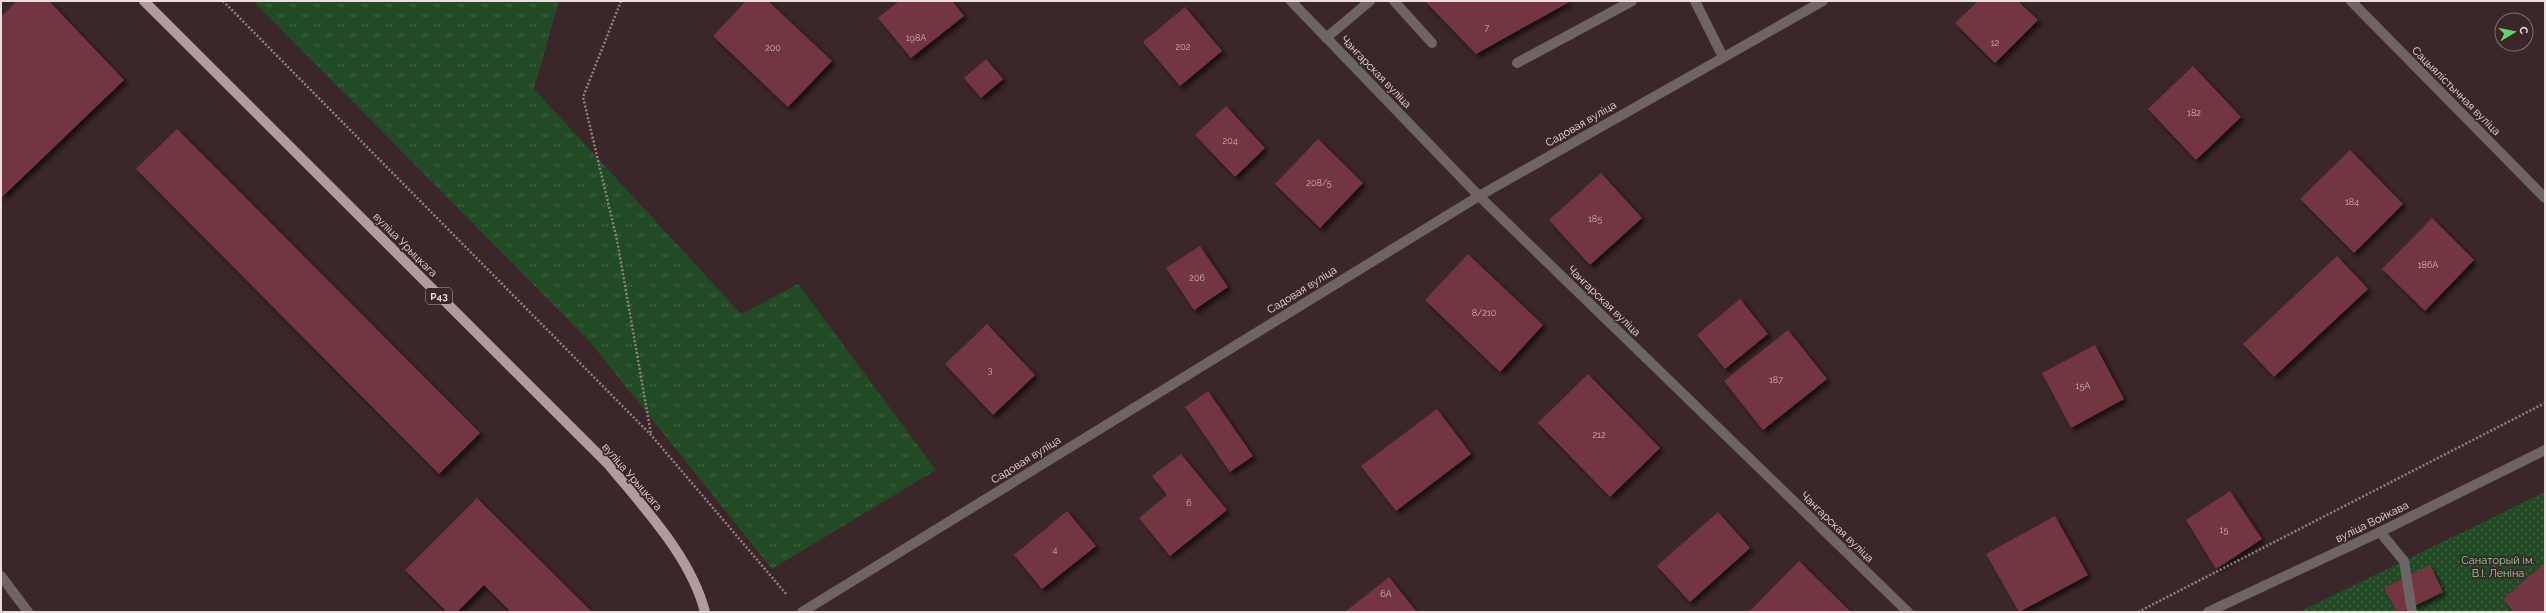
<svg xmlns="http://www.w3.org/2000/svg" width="2546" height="613" viewBox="0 0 2546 613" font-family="Raleway,sans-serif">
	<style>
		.grass { fill: url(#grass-tufts) }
		.park { fill: url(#park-dots) }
		.building { fill: #733641; filter: url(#shadow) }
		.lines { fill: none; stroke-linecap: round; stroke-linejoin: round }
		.path { stroke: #917f81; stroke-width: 2.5; stroke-dasharray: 2 2; stroke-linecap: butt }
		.service { stroke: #6f6465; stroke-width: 10 }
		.minor { stroke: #6f6465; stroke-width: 10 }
		.primary { stroke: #b19b9d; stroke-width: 10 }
		.labels { text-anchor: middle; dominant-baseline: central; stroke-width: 3.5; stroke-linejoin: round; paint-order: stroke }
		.number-label { font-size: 9px; fill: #ceb3b8 }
		.shield { fill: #3b2629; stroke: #b7a6a8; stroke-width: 1 }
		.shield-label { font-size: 10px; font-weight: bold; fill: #ecdddf }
		.street-label { font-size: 11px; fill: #ecdddf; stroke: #3b2629 }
		.park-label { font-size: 11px; fill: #8fd492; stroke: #3b2629 }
	</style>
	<defs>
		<pattern id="grass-tufts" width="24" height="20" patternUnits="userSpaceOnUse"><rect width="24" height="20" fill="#224a25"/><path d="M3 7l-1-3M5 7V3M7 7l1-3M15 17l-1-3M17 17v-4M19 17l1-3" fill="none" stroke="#426444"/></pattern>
		<pattern id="park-dots" width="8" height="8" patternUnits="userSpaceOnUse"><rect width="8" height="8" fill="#224a25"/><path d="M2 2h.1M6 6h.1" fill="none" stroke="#426444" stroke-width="1.8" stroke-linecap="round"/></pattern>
		<filter id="shadow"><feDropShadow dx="3.5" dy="3.5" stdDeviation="2" flood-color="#0009"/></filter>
	</defs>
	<rect width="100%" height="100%" fill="#3b2629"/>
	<!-- grass -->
	<path class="grass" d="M 253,1 L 559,1 L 534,89 L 741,314 L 798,284 L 936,470 L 772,569 L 590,342 Z"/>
	<!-- park -->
	<path class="park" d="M 2545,492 L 2545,612 L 2299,612 Z"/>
	<!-- building -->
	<g class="building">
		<path d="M 17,1 L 49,1 L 124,80 L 1,198 L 1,17 Z"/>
		<path d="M 746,1 L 768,1 L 832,61 L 788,107 L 713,36 Z"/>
		<path d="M 899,1 L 952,1 L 964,16 L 911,58 L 878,18 Z"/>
		<path d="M 1425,1 L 1571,1 L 1476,54 Z"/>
		<path d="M 1978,1 L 2018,1 L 2038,20 L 1995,63 L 1955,23 Z"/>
		<path d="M 1185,7 L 1222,51 L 1180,86 L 1143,42 Z"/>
		<path d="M 986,59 L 1003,79 L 981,98 L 964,78 Z"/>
		<path d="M 2193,66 L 2241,117 L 2196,160 L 2148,109 Z"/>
		<path d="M 1226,106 L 1265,148 L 1235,177 L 1195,135 Z"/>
		<path d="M 177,129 L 480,433 L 439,474 L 136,169 Z"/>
		<path d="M 1318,139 L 1363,183 L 1320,228 L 1275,184 Z"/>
		<path d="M 2350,150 L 2403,204 L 2354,253 L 2300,199 Z"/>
		<path d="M 1601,173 L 1642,218 L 1590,265 L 1549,220 Z"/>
		<path d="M 2432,218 L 2474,260 L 2425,311 L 2382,269 Z"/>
		<path d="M 1200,246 L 1228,287 L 1194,310 L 1166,268 Z"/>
		<path d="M 1468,254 L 1543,325 L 1500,372 L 1425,300 Z"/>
		<path d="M 2337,256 L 2368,289 L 2274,377 L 2243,344 Z"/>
		<path d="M 1740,299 L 1768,334 L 1725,369 L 1697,335 Z"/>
		<path d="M 987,324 L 1035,375 L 993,415 L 945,364 Z"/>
		<path d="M 1788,330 L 1827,379 L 1763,430 L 1724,381 Z"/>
		<path d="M 2095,345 L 2124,399 L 2071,428 L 2042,373 Z"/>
		<path d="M 1588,374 L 1660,448 L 1610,497 L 1538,423 Z"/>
		<path d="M 1208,391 L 1253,456 L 1230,472 L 1185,407 Z"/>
		<path d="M 1437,409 L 1471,454 L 1396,511 L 1361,466 Z"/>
		<path d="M 1181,454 L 1227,510 L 1170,556 L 1139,518 L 1167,495 L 1152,476 Z"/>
		<path d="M 2230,491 L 2262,539 L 2216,569 L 2186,520 Z"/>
		<path d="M 477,498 L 592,612 L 511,612 L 484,585 L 457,612 L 447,612 L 405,570 Z"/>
		<path d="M 1067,511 L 1096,546 L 1042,589 L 1014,555 Z"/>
		<path d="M 1718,512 L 1750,548 L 1690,602 L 1657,566 Z"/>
		<path d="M 2055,516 L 2088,575 L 2019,612 L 1986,554 Z"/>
		<path d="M 1799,561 L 1851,612 L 1749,612 Z"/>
		<path d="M 2545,563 L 2545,612 L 2514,612 L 2503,599 Z"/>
		<path d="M 2430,565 L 2443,592 L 2402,612 L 2397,612 L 2384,588 Z"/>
		<path d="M 1389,577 L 1416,611 L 1415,612 L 1345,612 Z"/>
	</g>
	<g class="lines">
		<!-- path -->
		<g class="path">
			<path d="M 223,1 L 651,435 L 787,595"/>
			<path d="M 621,1 L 583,97 L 617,240 L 651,434"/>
			<path d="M 2138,612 L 2545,403"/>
		</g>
		<!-- service -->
		<g class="service">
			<path d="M 1394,1 L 1432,43"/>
			<path d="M 1695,1 L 1723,57"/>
			<path d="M 1326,38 L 1370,1"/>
			<path d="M 1517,63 L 1632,1"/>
			<path d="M 2380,532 L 2404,561 L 2412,612"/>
			<path d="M 1,576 L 28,612"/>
		</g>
		<!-- minor -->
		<g class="minor">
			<path d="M 1291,1 L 1479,196 L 1908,612"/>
			<path d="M 2351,1 L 2545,198"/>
			<path d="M 802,612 L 1479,196 L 1823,1"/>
			<path d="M 2208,612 L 2380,532 L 2545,450"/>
		</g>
		<!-- primary -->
		<path class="primary" d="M 144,1 L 609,465 C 644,508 691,557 705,612"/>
	</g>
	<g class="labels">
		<!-- number labels -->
		<g class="number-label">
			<text x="1487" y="28">7</text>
			<text x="916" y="38">198А</text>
			<text x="1995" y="43">12</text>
			<text x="1183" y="47">202</text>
			<text x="773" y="48">200</text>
			<text x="2194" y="113">182</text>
			<text x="1230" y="141">204</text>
			<text x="1319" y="183">208/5</text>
			<text x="2352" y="202">184</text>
			<text x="1595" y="219">185</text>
			<text x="2428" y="265">186А</text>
			<text x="1197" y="278">206</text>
			<text x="1484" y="313">8/210</text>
			<text x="990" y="370">3</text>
			<text x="1776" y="380">187</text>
			<text x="2083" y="386">15А</text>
			<text x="1599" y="435">212</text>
			<text x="1189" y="503">6</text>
			<text x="2224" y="530">15</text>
			<text x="1055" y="550">4</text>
			<text x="1386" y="594">6А</text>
		</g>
		<!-- shield labels -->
		<rect class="shield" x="426" y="288" width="26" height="16" rx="3"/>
		<g class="shield-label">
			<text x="439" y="296">Р43</text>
		</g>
		<!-- street labels -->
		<g class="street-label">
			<text transform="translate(1376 72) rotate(46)">Чангарская вуліца</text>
			<text transform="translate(2456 91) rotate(45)">Сацыялістычная вуліца</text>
			<text transform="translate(1581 124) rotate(-30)">Садовая вуліца</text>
			<text transform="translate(405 245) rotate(45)">вуліца Урыцкага</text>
			<text transform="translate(1302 290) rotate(-32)">Садовая вуліца</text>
			<text transform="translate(1604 301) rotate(44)">Чангарская вуліца</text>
			<text transform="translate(1026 460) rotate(-32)">Садовая вуліца</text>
			<text transform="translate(632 477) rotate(49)">вуліца Урыцкага</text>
			<text transform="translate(2372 522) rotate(-26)">вуліца Войкава</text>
			<text transform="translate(1837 527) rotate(44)">Чангарская вуліца</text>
		</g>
		<!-- park labels -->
		<g class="park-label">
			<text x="2498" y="560">Санаторый ім.<tspan x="2498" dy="13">В.І. Леніна</tspan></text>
		</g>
	</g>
	<!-- border -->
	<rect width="2546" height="613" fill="none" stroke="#ecdddf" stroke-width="4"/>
	<!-- north arrow -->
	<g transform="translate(2514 32) rotate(80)"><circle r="19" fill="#3b2629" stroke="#826f72"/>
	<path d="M0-3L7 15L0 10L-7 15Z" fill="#60d56b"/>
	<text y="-6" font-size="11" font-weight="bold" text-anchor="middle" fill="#ecdddf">С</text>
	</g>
</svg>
